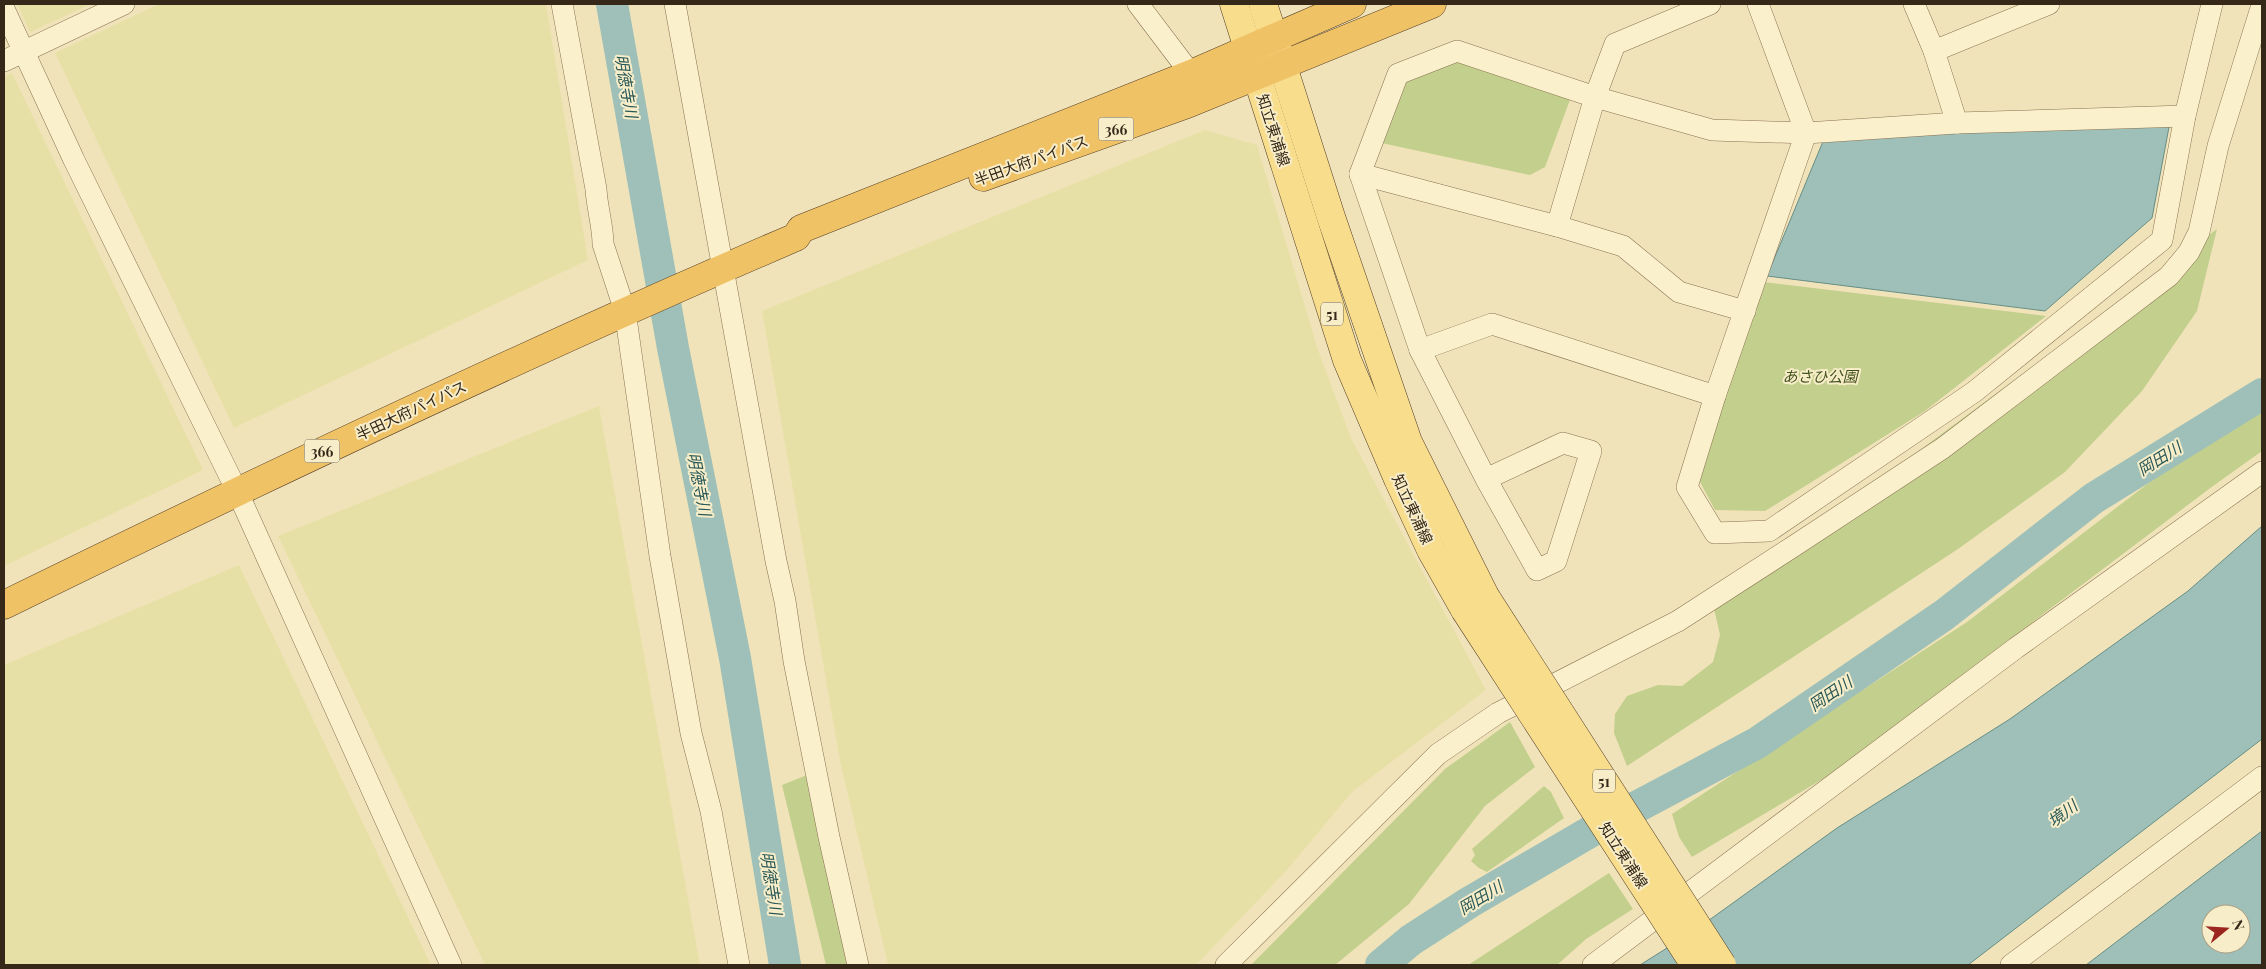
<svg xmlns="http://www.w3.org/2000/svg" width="2266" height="969" viewBox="0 0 2266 969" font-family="'Playfair Display','Noto Sans JP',serif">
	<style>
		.farmland { fill: #e7e0a6 }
		.green { fill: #c3cf8d }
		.water { fill: #9ec0b8; stroke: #668e86; fill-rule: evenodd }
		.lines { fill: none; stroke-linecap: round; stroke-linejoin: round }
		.river { stroke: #9ec0b8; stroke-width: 32 }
		.minor-casing { stroke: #887253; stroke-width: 22 }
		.primary-casing { stroke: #543f28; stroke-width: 29 }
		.trunk-casing { stroke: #543f28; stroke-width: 29 }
		.minor { stroke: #fbf0cc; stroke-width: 21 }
		.primary { stroke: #f8dd8c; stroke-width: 28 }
		.trunk { stroke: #f0c266; stroke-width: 28 }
		.primary-bridge-casing { stroke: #543f28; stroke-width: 29; stroke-linecap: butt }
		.primary-bridge { stroke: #f8dd8c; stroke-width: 28 }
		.labels { text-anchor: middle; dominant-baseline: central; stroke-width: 4; stroke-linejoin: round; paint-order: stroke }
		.shield { fill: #f8edc9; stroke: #70634e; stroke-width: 1 }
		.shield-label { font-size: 14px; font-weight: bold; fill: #352819 }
		.street-label { font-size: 15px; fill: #352819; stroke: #f8edc9 }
		.park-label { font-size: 15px; font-style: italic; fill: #43531e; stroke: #f8edc9 }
		.water-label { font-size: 16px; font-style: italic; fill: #275756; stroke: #f8edc9 }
	</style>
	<rect width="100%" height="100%" fill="#f1e3b9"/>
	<!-- farmland -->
	<g class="farmland">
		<path d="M 17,4 L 91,4 L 30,32 Z"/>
		<path d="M 159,4 L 546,4 L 588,260 L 234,428 L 55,53 Z"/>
		<path d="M 12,73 L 203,470 L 4,566 L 4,77 Z"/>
		<path d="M 1205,130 L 1257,145 L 1318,350 L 1351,438 L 1486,690 L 1352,792 L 1287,870 L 1196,965 L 888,965 L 840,761 L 762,311 Z"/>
		<path d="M 599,406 L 700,965 L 485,965 L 278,536 Z"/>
		<path d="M 239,565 L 431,965 L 4,965 L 4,665 Z"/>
	</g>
	<!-- green -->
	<g class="green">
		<path d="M 1457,51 L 1577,81 L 1545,167 L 1530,175 L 1377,142 L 1398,74 Z"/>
		<path d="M 2217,229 L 2197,311 L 2142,391 L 2065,472 L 1958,549 L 1627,766 L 1614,733 L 1615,714 L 1627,696 L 1658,685 L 1682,686 L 1713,662 L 1720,635 L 1713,604 Z"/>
		<path d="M 1763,282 L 2046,316 L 1925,411 L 1765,511 L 1715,510 L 1691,465 Z"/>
		<path d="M 2262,411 L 2262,451 L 2213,486 L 1831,774 L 1692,857 L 1679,837 L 1672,814 L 1967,622 L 2180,459 Z"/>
		<path d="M 1510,722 L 1535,767 L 1485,806 L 1409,904 L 1335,965 L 1251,965 L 1445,769 Z"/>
		<path d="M 807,775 L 858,965 L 826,965 L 782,785 Z"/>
		<path d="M 1544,786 L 1551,792 L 1564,818 L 1487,872 L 1479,868 L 1471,861 L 1475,855 L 1472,849 Z"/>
		<path d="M 1609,873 L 1633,909 L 1586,939 L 1557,965 L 1468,965 Z"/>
	</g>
	<!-- water -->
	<g class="water">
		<path d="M 2172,111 L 2152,218 L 2045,311 L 1767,276 L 1824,139 Z"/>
		<path d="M 2262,526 L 2262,739 L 1968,965 L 1640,965 L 1694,931 L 1837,828 L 2010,719 L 2188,591 Z"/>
		<path d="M 2262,831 L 2262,965 L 2086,965 ZM 2211,914 L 2241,914 L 2241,944 L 2211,944 Z"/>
	</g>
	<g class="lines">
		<!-- river -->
		<g class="river">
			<path d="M 612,4 L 673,348 L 735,658 L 785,965"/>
			<path d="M 1381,965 L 1411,940 L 1470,902 L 1595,829 L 1757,743 L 1944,615 L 2094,498 L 2262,394"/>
		</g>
		<defs>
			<g id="minor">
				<path d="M 562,4 L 596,189 C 597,208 603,226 603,244 L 625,311 L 660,556 L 691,733 L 711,811 L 739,965"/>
				<path d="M 675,4 L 776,561 L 785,601 L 794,661 L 829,837 L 858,965"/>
				<path d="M 1138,4 L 1191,74"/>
				<path d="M 1758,4 L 1806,133 L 1715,396 L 1687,487 L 1715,533 L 1769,531 L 1974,392 L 2162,240 L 2185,116 L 2212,4"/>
				<path d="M 1914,4 L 1934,51 L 1957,123"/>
				<path d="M 4,9 L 74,160 L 237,491 L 451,965"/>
				<path d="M 1934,51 L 2049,4"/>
				<path d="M 4,61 L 124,4"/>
				<path d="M 1360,174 L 1557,226 L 1623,246 L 1679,292 L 1745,311"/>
				<path d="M 1557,226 L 1595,97 L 1615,44 L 1710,4"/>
				<path d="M 1420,350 L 1492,324 L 1715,396"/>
				<path d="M 1486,479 L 1563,443 L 1591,451 L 1556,561 L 1537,570 L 1486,479 L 1420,350 L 1360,174 L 1398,74 L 1457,51 L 1595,97 L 1712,130 L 1806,133 L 1957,123 L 2185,116"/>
				<path d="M 1226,965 L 1438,754 L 1498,713 L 1678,621 L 1794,546 L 1943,448 L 2169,276 L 2189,252 L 2199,232 L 2218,146 L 2262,5"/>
				<path d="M 1593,965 L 2016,648 L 2262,472"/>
				<path d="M 2011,965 L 2262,777"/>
			</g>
			<g id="primary">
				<path d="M 1234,4 L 1347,360 L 1398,479 L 1431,550 L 1465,610"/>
				<path d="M 1263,4 L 1331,217 L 1408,442 L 1485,596"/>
			</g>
			<g id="trunk">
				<path d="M 983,177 L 1187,104 L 1432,4"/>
				<path d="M 4,605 C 265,477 528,352 796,237 L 801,229 L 1191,74 L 1352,4"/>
			</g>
		</defs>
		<!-- minor casing -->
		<use href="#minor" class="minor-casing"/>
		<!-- primary casing -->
		<use href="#primary" class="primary-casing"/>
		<!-- trunk casing -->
		<use href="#trunk" class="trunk-casing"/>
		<!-- minor -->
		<use href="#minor" class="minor"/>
		<!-- primary -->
		<use href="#primary" class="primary"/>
		<!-- trunk -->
		<use href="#trunk" class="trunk"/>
		<defs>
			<g id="primary-bridge">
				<path d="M 1485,596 L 1722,965"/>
				<path d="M 1465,610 L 1695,965"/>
			</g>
		</defs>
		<!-- primary-bridge casing -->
		<use href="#primary-bridge" class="primary-bridge-casing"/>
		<!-- primary-bridge -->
		<use href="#primary-bridge" class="primary-bridge"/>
	</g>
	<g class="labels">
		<!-- shield labels -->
		<g class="shield">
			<rect x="1098.5" y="117.5" width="35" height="23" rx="4"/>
			<rect x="1321" y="302.5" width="22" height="23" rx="4"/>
			<rect x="304.5" y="439.5" width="35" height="23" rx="4"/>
			<rect x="1593" y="769.5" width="22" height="23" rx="4"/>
		</g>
		<g class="shield-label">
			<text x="1116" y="129">366</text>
			<text x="1332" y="314">51</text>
			<text x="322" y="451">366</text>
			<text x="1604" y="781">51</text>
		</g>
		<!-- street labels -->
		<g class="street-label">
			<text transform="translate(1274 130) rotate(72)">知立東浦線</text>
			<text transform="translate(1031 160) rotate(-20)">半田大府パイパス</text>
			<text transform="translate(411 410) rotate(-25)">半田大府パイパス</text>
			<text transform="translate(1413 509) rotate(65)">知立東浦線</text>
			<text transform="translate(1624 855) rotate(57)">知立東浦線</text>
		</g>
		<!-- park labels -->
		<g class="park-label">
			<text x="1820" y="376">あさひ公園</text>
		</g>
		<!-- water labels -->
		<g class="water-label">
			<text transform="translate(627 86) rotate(80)">明徳寺川</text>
			<text transform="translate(2159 458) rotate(-32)">岡田川</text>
			<text transform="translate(700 484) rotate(79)">明徳寺川</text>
			<text transform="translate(1830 693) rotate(-34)">岡田川</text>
			<text transform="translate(2062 813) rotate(-37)">境川</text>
			<text transform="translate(772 883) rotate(81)">明徳寺川</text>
			<text transform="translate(1480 897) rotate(-31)">岡田川</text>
		</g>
	</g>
	<!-- border -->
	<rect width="2266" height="969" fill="none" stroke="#352819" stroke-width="10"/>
	<!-- north arrow -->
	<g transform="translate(2226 929) rotate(72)"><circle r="24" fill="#f8edc9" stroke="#aa9e83"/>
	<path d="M0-4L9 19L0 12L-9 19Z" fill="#9b251f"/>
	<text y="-8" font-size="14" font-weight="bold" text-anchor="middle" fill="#352819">N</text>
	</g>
</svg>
